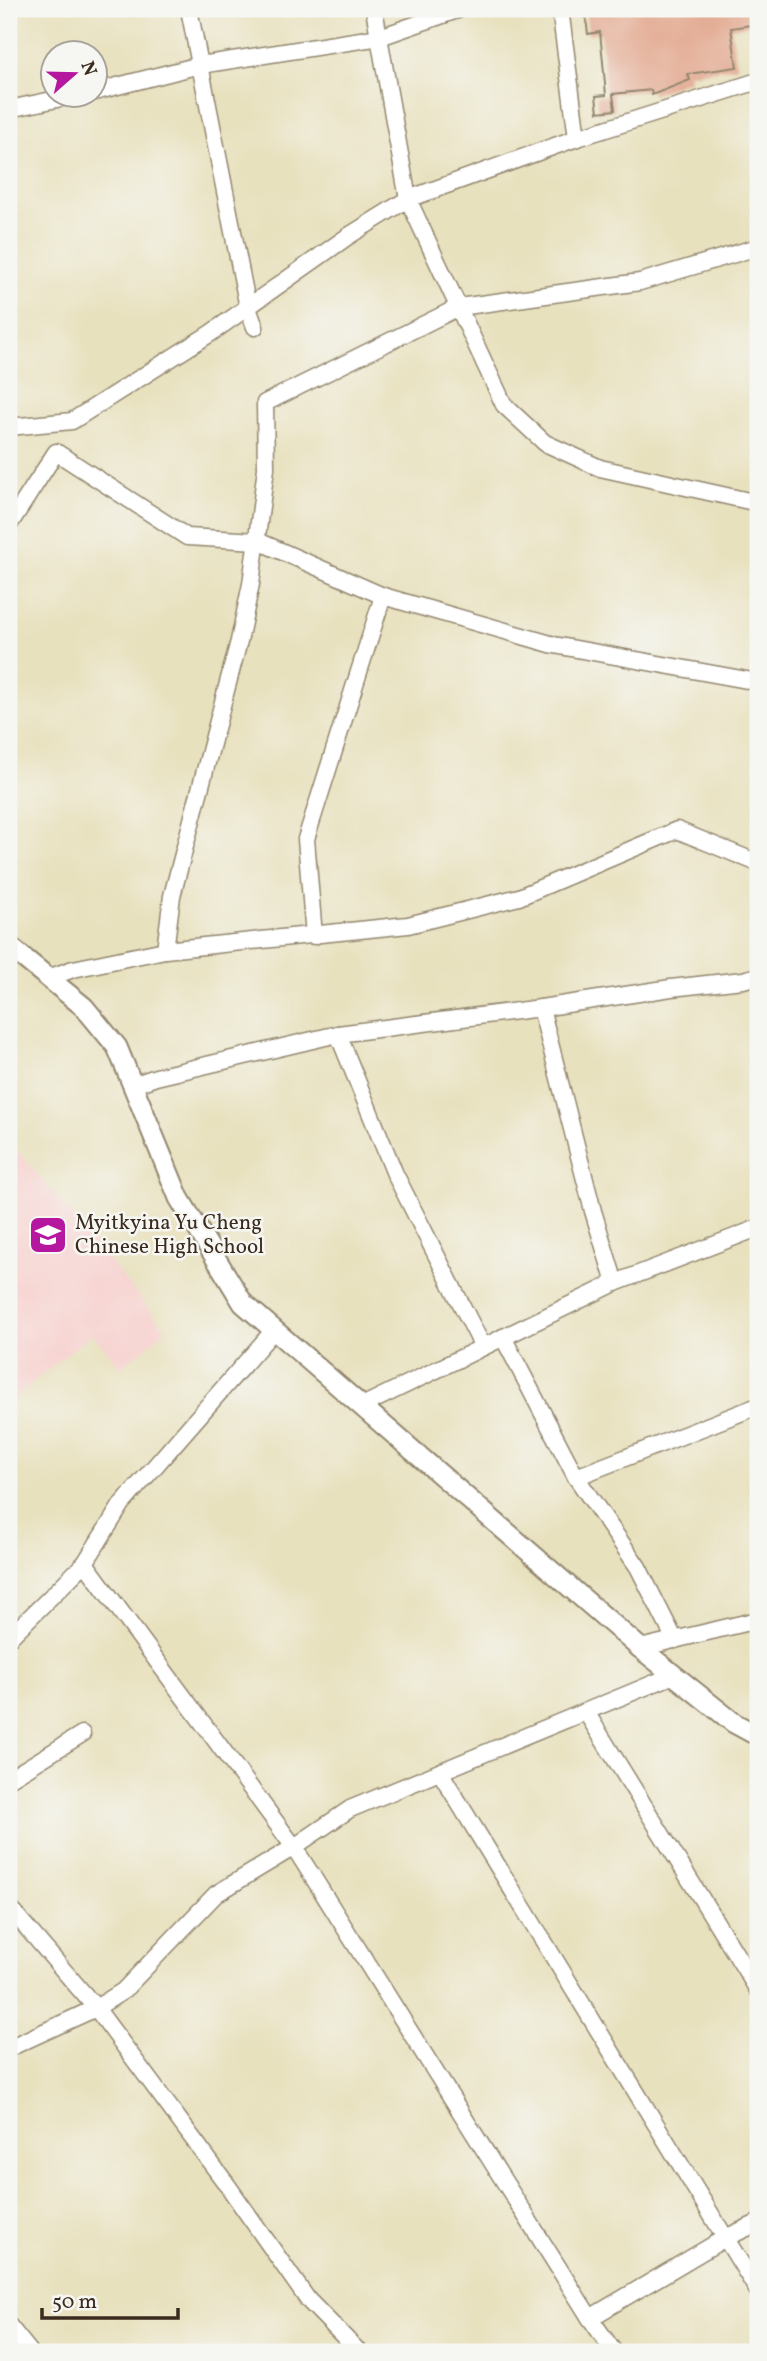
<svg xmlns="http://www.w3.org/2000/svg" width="767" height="2361" viewBox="0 0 767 2361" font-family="Vollkorn,serif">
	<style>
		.built { fill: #f7d0ce }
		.building { fill: #e2a68c }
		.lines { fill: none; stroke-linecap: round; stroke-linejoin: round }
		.minor-casing { stroke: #92866e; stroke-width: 19 }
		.tertiary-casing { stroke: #92866e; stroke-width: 23 }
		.minor { stroke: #fff; stroke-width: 16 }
		.tertiary { stroke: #fff; stroke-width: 19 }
		.labels { text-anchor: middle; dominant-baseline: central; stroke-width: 5; stroke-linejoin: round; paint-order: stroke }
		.poi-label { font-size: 21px; fill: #3b2a1e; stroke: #f6f6f2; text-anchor: start }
	</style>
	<rect width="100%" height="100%" fill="#f6f6f2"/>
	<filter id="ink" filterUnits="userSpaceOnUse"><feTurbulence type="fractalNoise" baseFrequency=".0143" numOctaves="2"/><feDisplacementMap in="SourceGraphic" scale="14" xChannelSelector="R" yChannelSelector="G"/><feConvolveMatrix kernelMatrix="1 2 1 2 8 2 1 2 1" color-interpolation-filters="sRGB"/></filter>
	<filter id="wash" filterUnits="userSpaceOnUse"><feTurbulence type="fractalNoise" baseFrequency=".00686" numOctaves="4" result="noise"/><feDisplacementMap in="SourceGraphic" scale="28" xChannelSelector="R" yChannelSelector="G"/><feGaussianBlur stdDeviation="1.57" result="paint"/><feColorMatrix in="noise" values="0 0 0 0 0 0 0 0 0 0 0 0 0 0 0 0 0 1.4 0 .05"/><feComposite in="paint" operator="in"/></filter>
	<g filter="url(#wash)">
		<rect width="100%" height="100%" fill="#e8e1be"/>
		<!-- built -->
		<path class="built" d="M 9,1140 L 166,1330 L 121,1368 L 92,1333 L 9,1402 Z"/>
		<g id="blocks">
			<!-- building -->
			<path class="building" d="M 587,9 L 758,9 L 758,24 L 731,28 L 737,67 L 688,74 L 690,80 L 652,95 L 651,90 L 613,94 L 615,110 L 598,112 L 596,96 L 606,95 L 603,62 L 600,32 L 588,34 L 585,10 Z"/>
		</g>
	</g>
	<g filter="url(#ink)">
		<use href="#blocks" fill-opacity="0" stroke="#92866e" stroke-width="2"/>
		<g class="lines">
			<defs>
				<g id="minor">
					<path d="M 189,9 L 248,308 L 255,327"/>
					<path d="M 374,9 L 408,199 L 504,405 L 545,443 L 600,468 L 758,503"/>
					<path d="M 560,9 L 577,138"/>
					<path d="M 94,92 L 200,65 L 380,37 L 460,9"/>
					<path d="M 9,109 L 81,94"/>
					<path d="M 9,427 L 72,421 L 211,333 L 347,237 L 408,199 L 577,138 L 758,81"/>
					<path d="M 9,525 L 56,452 L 187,537 L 258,541 L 383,596 L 554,645 L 758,682"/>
					<path d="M 314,936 L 306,839 L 383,596"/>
					<path d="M 165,950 L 408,925 L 519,897 L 677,830 L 758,863"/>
					<path d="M 48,978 L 73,969 L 165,950 L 172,896 L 239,641 L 251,584 L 266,468 L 265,403 L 459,307 L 640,282 L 758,247"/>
					<path d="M 541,1008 L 593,1211 L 615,1283"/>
					<path d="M 338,1034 L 395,1174 L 483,1347"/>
					<path d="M 133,1085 L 156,1077 L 338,1034 L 541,1008 L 671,988 L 743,980 L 758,976"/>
					<path d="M 503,1337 L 576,1477 L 638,1567 L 675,1640"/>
					<path d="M 362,1406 L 615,1283 L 758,1228"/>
					<path d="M 576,1477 L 758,1406"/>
					<path d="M 85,1563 L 294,1847 L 590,2318 L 614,2352"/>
					<path d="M 9,1638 L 85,1563 L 122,1504 L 274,1330"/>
					<path d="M 640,1648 L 758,1620"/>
					<path d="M 586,1712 L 758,1990"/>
					<path d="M 440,1772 L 758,2291"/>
					<path d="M 9,1779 L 82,1734"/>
					<path d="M 9,1907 L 96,2008 L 228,2186 L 308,2300 L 359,2352"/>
					<path d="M 9,2048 L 96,2008 L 123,1991 L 216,1894 L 294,1847 L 350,1809 L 674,1675"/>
					<path d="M 590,2318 L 725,2238 L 758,2223"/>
					<path d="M 9,2326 L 30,2352"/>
				</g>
				<path id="tertiary" d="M 9,946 L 84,1007 L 117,1047 L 179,1198 L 243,1303 L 640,1648 L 734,1723 L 758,1736"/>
			</defs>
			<!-- minor casing -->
			<use href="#minor" class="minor-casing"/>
			<!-- tertiary casing -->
			<use href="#tertiary" class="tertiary-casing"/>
			<!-- minor -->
			<use href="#minor" class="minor"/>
			<!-- tertiary -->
			<use href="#tertiary" class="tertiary"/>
		</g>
	</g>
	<!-- icons -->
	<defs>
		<symbol id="school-square" viewBox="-11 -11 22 22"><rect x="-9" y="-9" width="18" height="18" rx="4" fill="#b5179e" stroke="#f6f6f2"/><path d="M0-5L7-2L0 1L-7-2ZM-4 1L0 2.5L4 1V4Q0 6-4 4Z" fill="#fff"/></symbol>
	</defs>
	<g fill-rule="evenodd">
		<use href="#school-square" x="26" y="1213" width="44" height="44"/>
	</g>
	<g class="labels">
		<!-- poi labels -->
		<g class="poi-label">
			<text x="75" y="1223">Myitkyina Yu Cheng<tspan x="75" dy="24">Chinese High School</tspan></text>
		</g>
	</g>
	<!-- margin -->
	<rect width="767" height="2361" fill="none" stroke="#f6f6f2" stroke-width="35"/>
	<!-- north arrow -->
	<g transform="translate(74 74) rotate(70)"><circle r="33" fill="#f6f6f2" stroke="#aba49d" stroke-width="2"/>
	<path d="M0-5L12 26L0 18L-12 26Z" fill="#b5179e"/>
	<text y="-10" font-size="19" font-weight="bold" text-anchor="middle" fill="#3b2a1e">N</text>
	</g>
	<!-- scale -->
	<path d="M42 2308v10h136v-10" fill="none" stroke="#3b2a1e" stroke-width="3.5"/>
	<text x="52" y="2308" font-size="21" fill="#3b2a1e" stroke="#f6f6f2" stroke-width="5" paint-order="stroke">50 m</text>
</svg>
